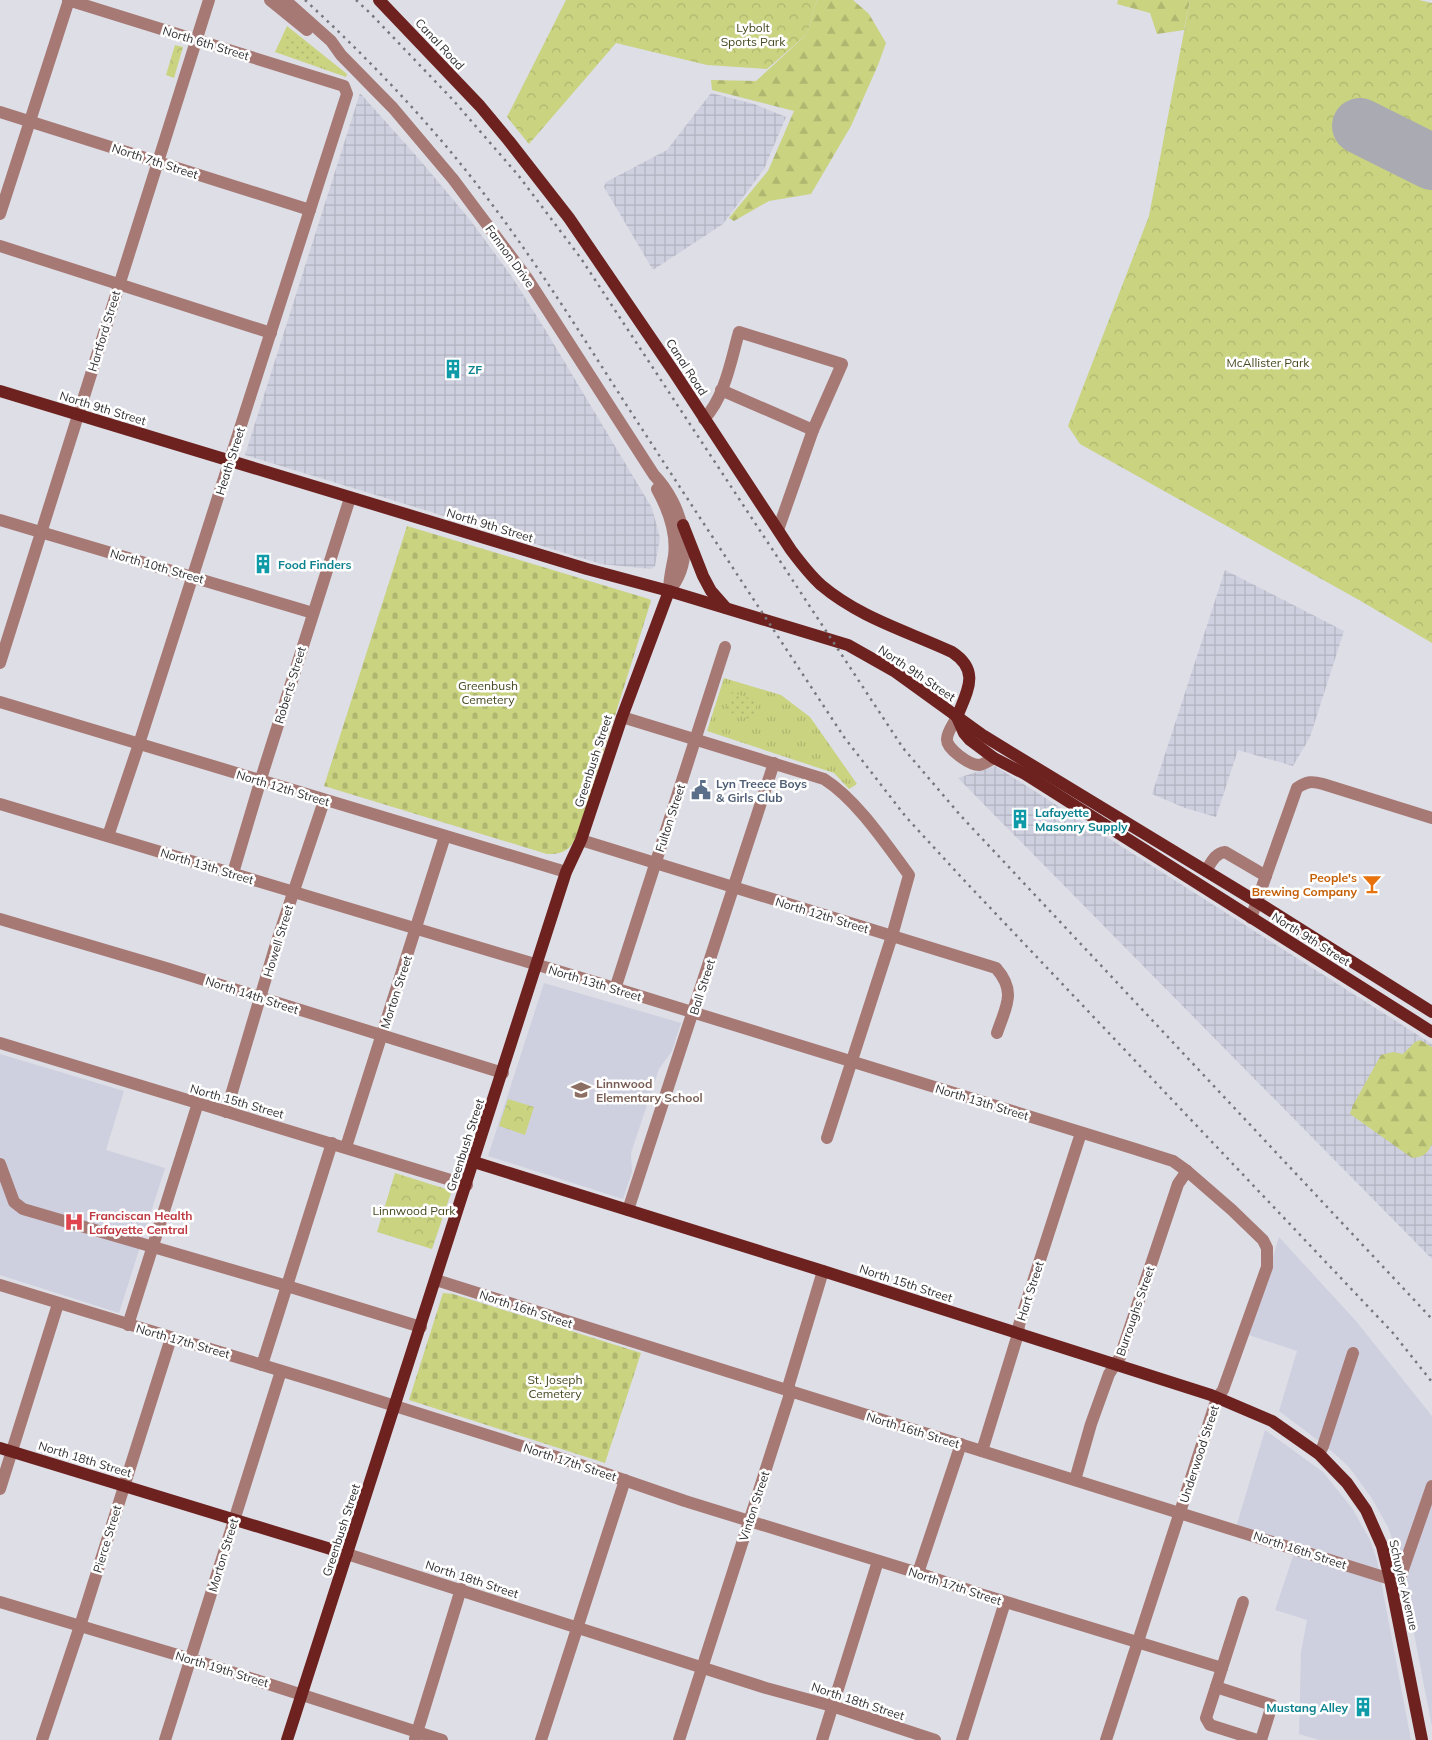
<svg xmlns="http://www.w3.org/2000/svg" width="1432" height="1740" viewBox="0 0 1432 1740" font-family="Mulish,sans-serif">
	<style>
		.built { fill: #cfd0df }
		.industrial { fill: url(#industrial-grid) }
		.grass { fill: url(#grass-tufts) }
		.forest { fill: url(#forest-firs) }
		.cemetery { fill: url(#cemetery-stones) }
		.park { fill: url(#park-crowns) }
		.garden { fill: url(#garden-dots) }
		.pitch { fill: #cad380 }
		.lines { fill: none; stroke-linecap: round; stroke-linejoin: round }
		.runway { stroke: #aaabb2; stroke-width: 56 }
		.minor { stroke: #a67975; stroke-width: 12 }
		.major { stroke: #6e2220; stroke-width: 12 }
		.rail { stroke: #77787d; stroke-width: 2.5; stroke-dasharray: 2.5 5; stroke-linecap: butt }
		.labels { text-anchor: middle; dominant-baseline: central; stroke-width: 5; stroke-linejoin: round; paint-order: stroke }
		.park-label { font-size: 12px; fill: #45491f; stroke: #fff }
		.street-label { font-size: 12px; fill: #313134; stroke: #fff }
		.culture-label { font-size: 12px; font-weight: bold; fill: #0d838f; stroke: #fff; text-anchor: start }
		.service-label { font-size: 12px; font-weight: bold; fill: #4e5e75; stroke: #fff; text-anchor: start }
		.food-label { font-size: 12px; font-weight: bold; fill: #c56008; stroke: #fff; text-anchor: end }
		.education-label { font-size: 12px; font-weight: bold; fill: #785e54; stroke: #fff; text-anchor: start }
		.health-label { font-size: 12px; font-weight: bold; fill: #be3a42; stroke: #fff; text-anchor: start }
	</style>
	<defs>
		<pattern id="industrial-grid" width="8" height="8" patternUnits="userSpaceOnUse" patternTransform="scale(1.25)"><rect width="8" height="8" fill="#cfd0df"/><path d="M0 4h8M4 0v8" fill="none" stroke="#b2b3c0"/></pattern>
		<pattern id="grass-tufts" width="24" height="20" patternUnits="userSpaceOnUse" patternTransform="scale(1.25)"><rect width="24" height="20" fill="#cad380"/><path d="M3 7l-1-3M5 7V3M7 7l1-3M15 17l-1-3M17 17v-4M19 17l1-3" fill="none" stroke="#aeb66f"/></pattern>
		<pattern id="forest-firs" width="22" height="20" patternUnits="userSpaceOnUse" patternTransform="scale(1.25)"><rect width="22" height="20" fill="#cad380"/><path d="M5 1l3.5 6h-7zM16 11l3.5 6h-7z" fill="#aeb66f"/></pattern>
		<pattern id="cemetery-stones" width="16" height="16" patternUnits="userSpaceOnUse" patternTransform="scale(1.25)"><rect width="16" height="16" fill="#cad380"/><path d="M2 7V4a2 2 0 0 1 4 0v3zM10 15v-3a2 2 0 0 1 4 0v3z" fill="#aeb66f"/></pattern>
		<pattern id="park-crowns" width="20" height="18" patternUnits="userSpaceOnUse" patternTransform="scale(1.25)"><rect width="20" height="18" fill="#cad380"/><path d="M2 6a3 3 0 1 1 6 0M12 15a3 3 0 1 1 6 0" fill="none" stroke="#aeb66f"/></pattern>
		<pattern id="garden-dots" width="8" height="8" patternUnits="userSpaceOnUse" patternTransform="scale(1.25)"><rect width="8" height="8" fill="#cad380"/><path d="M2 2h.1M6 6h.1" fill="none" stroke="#aeb66f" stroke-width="1.8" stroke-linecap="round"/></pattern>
	</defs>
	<rect width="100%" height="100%" fill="#dddee6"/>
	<!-- built -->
	<g class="built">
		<path d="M 544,983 L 681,1023 L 672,1051 L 659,1069 L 631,1153 L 632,1172 L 623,1199 L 488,1156 Z"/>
		<path d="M 0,1054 L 124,1091 L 106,1150 L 165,1168 L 119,1313 L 0,1275 Z"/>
		<path d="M 1279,1237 L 1356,1321 L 1432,1416 L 1432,1727 L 1400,1561 L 1388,1527 L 1371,1497 L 1348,1466 L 1327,1447 L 1279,1411 L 1297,1351 L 1249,1335 Z"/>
		<path d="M 1265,1430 L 1323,1472 L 1352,1508 L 1370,1540 L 1377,1560 L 1411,1740 L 1319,1740 L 1299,1734 L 1301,1652 L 1307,1620 L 1275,1610 L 1294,1553 L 1234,1534 Z"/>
	</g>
	<!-- industrial -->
	<g class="industrial">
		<path d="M 360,93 L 419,159 L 471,221 L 512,277 L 546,331 L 652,508 L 660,538 L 655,566 L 651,569 L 601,564 L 245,455 Z"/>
		<path d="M 711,93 L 754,104 L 786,117 L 764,169 L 723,224 L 653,270 L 604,187 L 606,182 L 667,150 Z"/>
		<path d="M 1225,570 L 1344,631 L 1310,737 L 1293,766 L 1238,750 L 1216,817 L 1185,808 L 1152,794 Z"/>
		<path d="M 995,766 L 1432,1044 L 1432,1259 L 958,778 Z"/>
	</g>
	<!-- grass -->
	<g class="grass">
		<path d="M 287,26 L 347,74 L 346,77 L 275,52 Z"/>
		<path d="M 724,678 L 781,695 L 810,717 L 857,784 L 849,789 L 834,773 L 707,731 Z"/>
	</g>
	<!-- forest -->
	<g class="forest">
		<path d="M 817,0 L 853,0 L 869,14 L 886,43 L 878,65 L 851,126 L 811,194 L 769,201 L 734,221 L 729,218 L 768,171 L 794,111 L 712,90 L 711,80 L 756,81 L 807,34 Z"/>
		<path d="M 1118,0 L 1190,0 L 1184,30 L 1157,34 L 1150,13 L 1117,4 Z"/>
		<path d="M 1420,1040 L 1432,1047 L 1432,1144 C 1427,1154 1424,1157 1412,1158 L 1350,1114 L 1353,1105 L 1381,1055 L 1393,1052 L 1403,1054 L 1415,1042 Z"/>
	</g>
	<!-- cemetery -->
	<g class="cemetery">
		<path d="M 407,526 L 649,599 L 651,601 L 577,836 C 570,850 562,855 547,854 L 324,786 Z"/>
		<path d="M 443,1293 L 453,1294 L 641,1353 L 605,1463 L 409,1400 Z"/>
	</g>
	<!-- park -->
	<g class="park">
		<path d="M 566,0 L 817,0 L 807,34 L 767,69 L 707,65 L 616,43 L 529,144 L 507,117 Z"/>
		<path d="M 1190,0 L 1419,0 L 1432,3 L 1432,643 L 1359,600 L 1080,444 L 1068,426 L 1149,216 Z"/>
		<path d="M 175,45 L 183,47 L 174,78 L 166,75 Z"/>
		<path d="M 508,1099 L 534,1107 L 525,1135 L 499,1126 Z"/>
		<path d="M 395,1173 L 449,1190 L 451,1193 L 432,1249 L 377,1232 Z"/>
	</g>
	<!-- garden -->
	<g class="garden">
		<path d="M 288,32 L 323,55 L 319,66 L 281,52 Z"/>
		<path d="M 731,692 L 758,701 L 752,720 L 725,711 Z"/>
	</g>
	<!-- pitch -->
	<path class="pitch" d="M 390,1220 L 414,1227 L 410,1239 L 387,1232 Z"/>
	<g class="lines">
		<!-- runway -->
		<path class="runway" d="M 1360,126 L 1432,162"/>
		<!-- minor -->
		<g class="minor">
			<path d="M 68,0 L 344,86 L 347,94 L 139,744 L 108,836"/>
			<path d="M 270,0 L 307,30"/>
			<path d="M 285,0 L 331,41 L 341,55 L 393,108 L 453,179 L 527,278 L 654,475 C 682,504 698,557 669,591"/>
			<path d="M 0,112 L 310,210"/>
			<path d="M 0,214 L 69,0"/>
			<path d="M 0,246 L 271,333"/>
			<path d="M 721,390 L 813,430"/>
			<path d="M 704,419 C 725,397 731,360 739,332 L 842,364 L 813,430 L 778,530"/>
			<path d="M 657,489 C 668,509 677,533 674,556 C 672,568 669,578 669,591"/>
			<path d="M 0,520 L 313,613"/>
			<path d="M 0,663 L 209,0"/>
			<path d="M 0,702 L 566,872"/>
			<path d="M 622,717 L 824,779 C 857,800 886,844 909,875 L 892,936 L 827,1138"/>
			<path d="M 957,717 C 954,723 947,732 947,739 C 946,749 970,765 979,765 C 985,764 990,760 994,758"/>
			<path d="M 0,804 L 598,983 L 1132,1148 L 1173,1161 L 1187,1171 L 1232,1210 L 1263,1240 L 1267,1248 L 1267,1267 L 1223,1390 L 1217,1398 L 1106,1740"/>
			<path d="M 581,840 L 996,968 C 1017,992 1006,1006 997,1033"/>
			<path d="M 1206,871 C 1211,863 1215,853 1225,852 L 1266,876"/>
			<path d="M 233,873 L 264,769 L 350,498"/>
			<path d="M 1251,918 L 1297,788 C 1307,781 1312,781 1323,784 L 1432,818"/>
			<path d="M 0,919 L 166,968 L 503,1073"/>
			<path d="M 615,989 L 725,647"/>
			<path d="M 0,1043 L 467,1185"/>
			<path d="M 226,1112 L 276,944 L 324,801"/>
			<path d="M 346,1147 L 445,836"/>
			<path d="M 0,1164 L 14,1202 L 23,1209 L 287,1286 L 421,1327"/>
			<path d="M 628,1210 L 774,763"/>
			<path d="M 436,1280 L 1390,1579 L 1400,1578 L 1432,1486"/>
			<path d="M 0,1285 L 338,1388 L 566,1460 L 685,1501 L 918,1573 L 980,1594 L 1222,1668"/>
			<path d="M 128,1325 L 198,1103"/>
			<path d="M 262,1365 L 332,1143"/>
			<path d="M 982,1451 L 1018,1334 L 1019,1325 L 1081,1133"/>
			<path d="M 1319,1454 L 1323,1446 L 1353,1353"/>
			<path d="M 1075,1480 L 1091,1424 L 1109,1374 L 1120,1357 L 1178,1184 L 1187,1171"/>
			<path d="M 0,1489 L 58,1304"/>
			<path d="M 347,1554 L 766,1688 L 832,1706 L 935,1740"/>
			<path d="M 918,1573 L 961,1444"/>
			<path d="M 0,1602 L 191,1659 L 442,1740"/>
			<path d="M 1216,1687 L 1243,1602"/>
			<path d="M 415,1739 L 461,1589"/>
			<path d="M 42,1740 L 80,1626 L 171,1338"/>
			<path d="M 165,1740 L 281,1371"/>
			<path d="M 541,1740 L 625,1480"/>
			<path d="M 679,1740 L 789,1397 L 789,1384 L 823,1271"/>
			<path d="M 822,1740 L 878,1561"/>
			<path d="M 962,1740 L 1005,1602"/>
			<path d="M 1257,1740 L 1210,1725 L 1206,1718 L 1216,1687 L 1272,1705 L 1261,1740"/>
		</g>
		<!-- major -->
		<g class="major">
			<path d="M 379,0 L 480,106 L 509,141 L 569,218 L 674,372 L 791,550 C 800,562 810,575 821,585 C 860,618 907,631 952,652 C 981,671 967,691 957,717"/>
			<path d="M 0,391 L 587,569 L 669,591 L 848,645 L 894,671 L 984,736 L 1257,902 L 1432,1012"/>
			<path d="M 683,525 L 703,576 L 711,591 L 726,608"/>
			<path d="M 957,717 L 964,733 L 970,740 L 994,758 L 1025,774 L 1432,1032"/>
			<path d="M 474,1162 L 823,1271 L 1211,1395 L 1272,1421 L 1319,1454 L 1347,1483 L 1366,1510 L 1382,1546 L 1390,1579 L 1422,1740"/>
			<path d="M 0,1448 L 347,1554"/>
			<path d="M 287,1740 L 566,872 L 581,840 L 622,717 L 669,591"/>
		</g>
		<!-- rail -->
		<g class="rail">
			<path d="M 305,0 C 373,63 436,129 491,203 C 546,276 593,354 642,429 C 709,532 777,635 844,737 L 906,817 L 961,877 L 1393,1333 L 1432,1382"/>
			<path d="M 356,0 L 370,13 L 453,100 L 518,175 L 580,257 L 903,748 L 961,816 L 1432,1319"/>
		</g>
	</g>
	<!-- icons -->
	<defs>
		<symbol id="building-bare" viewBox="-9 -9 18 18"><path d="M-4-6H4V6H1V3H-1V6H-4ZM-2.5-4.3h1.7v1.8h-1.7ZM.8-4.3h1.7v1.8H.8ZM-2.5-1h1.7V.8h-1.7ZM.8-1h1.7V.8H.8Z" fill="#0f9aa8" stroke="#fff" stroke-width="2.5" paint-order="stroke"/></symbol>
		<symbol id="civic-bare" viewBox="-9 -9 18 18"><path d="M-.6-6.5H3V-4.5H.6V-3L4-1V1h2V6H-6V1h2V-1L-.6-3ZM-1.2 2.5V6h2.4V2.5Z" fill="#5c6f8a" stroke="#fff" stroke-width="2.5" paint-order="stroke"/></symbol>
		<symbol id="bar-bare" viewBox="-9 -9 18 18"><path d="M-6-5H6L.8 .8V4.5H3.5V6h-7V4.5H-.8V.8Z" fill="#e8710a" stroke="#fff" stroke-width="2.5" paint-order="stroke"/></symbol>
		<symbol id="school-bare" viewBox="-9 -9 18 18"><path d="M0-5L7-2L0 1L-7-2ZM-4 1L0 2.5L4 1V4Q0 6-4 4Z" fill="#8d6e63" stroke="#fff" stroke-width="2.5" paint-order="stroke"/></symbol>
		<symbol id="hospital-bare" viewBox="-9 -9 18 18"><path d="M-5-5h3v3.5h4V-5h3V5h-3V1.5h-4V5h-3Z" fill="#e0444e" stroke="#fff" stroke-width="2.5" paint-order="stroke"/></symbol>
	</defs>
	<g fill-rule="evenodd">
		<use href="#building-bare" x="439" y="355" width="28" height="28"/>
		<use href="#building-bare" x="249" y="550" width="28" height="28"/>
		<use href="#civic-bare" x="687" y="776" width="28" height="28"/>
		<use href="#building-bare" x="1006" y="805" width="28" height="28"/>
		<use href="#bar-bare" x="1358" y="870" width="28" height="28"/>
		<use href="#school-bare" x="567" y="1076" width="28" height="28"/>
		<use href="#hospital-bare" x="60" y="1208" width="28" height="28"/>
		<use href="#building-bare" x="1349" y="1693" width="28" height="28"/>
	</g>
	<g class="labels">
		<!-- park labels -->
		<g class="park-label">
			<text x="753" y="27">Lybolt<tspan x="753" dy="14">Sports Park</tspan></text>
			<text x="1268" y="362">McAllister Park</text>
			<text x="488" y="685">Greenbush<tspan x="488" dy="14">Cemetery</tspan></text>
			<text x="414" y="1210">Linnwood Park</text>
			<text x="555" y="1379">St. Joseph<tspan x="555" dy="14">Cemetery</tspan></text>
		</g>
		<!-- street labels -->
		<g class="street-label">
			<text transform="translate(206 43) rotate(17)">North 6th Street</text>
			<text transform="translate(440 44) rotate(47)">Canal Road</text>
			<text transform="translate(155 161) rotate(18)">North 7th Street</text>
			<text transform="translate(510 256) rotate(54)">Fannon Drive</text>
			<text transform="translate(104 331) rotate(-73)">Hartford Street</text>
			<text transform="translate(687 367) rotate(57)">Canal Road</text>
			<text transform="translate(103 408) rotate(17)">North 9th Street</text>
			<text transform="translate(230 461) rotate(-72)">Heath Street</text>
			<text transform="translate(490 525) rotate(17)">North 9th Street</text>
			<text transform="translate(157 566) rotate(16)">North 10th Street</text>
			<text transform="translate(917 673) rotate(34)">North 9th Street</text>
			<text transform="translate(290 685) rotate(-73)">Roberts Street</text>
			<text transform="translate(593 761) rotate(-72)">Greenbush Street</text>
			<text transform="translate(283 788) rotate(17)">North 12th Street</text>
			<text transform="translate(670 818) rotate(-72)">Fulton Street</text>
			<text transform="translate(207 866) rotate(17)">North 13th Street</text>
			<text transform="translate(822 915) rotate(17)">North 12th Street</text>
			<text transform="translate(1311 939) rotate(32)">North 9th Street</text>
			<text transform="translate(278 941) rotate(-73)">Howell Street</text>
			<text transform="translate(595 983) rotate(17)">North 13th Street</text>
			<text transform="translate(702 987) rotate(-72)">Ball Street</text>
			<text transform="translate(396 992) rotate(-72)">Morton Street</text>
			<text transform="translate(252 995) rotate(18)">North 14th Street</text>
			<text transform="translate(237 1101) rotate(16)">North 15th Street</text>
			<text transform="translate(982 1102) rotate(17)">North 13th Street</text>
			<text transform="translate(465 1145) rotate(-72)">Greenbush Street</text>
			<text transform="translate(906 1283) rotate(18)">North 15th Street</text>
			<text transform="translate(1030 1291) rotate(-72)">Hart Street</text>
			<text transform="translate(526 1309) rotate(18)">North 16th Street</text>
			<text transform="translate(1135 1311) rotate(-71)">Burroughs Street</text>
			<text transform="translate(183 1341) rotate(16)">North 17th Street</text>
			<text transform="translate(913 1430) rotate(17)">North 16th Street</text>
			<text transform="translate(1199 1454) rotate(-72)">Underwood Street</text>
			<text transform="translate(85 1459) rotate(17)">North 18th Street</text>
			<text transform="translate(570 1462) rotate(18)">North 17th Street</text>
			<text transform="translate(754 1506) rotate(-72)">Vinton Street</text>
			<text transform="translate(341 1530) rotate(-72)">Greenbush Street</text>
			<text transform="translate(107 1539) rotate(-73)">Pierce Street</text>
			<text transform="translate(1300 1550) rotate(18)">North 16th Street</text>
			<text transform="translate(223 1555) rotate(-73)">Morton Street</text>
			<text transform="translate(472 1579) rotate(18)">North 18th Street</text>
			<text transform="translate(1404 1585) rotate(77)">Schuyler Avenue</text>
			<text transform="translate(955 1586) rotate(18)">North 17th Street</text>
			<text transform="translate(222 1669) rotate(17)">North 19th Street</text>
			<text transform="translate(858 1701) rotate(18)">North 18th Street</text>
		</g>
		<!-- culture labels -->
		<g class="culture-label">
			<text x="468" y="369">ZF</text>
			<text x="278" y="564">Food Finders</text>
			<text x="1035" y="812">Lafayette<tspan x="1035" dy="14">Masonry Supply</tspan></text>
			<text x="1348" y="1707" text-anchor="end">Mustang Alley</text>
		</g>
		<!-- service labels -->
		<g class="service-label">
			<text x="716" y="783">Lyn Treece Boys<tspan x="716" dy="14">&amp; Girls Club</tspan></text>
		</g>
		<!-- food labels -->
		<g class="food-label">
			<text x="1357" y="877">People's<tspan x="1357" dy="14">Brewing Company</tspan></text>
		</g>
		<!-- education labels -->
		<g class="education-label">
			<text x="596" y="1083">Linnwood<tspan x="596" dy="14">Elementary School</tspan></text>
		</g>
		<!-- health labels -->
		<g class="health-label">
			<text x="89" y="1215">Franciscan Health<tspan x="89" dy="14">Lafayette Central</tspan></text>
		</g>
	</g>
</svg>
